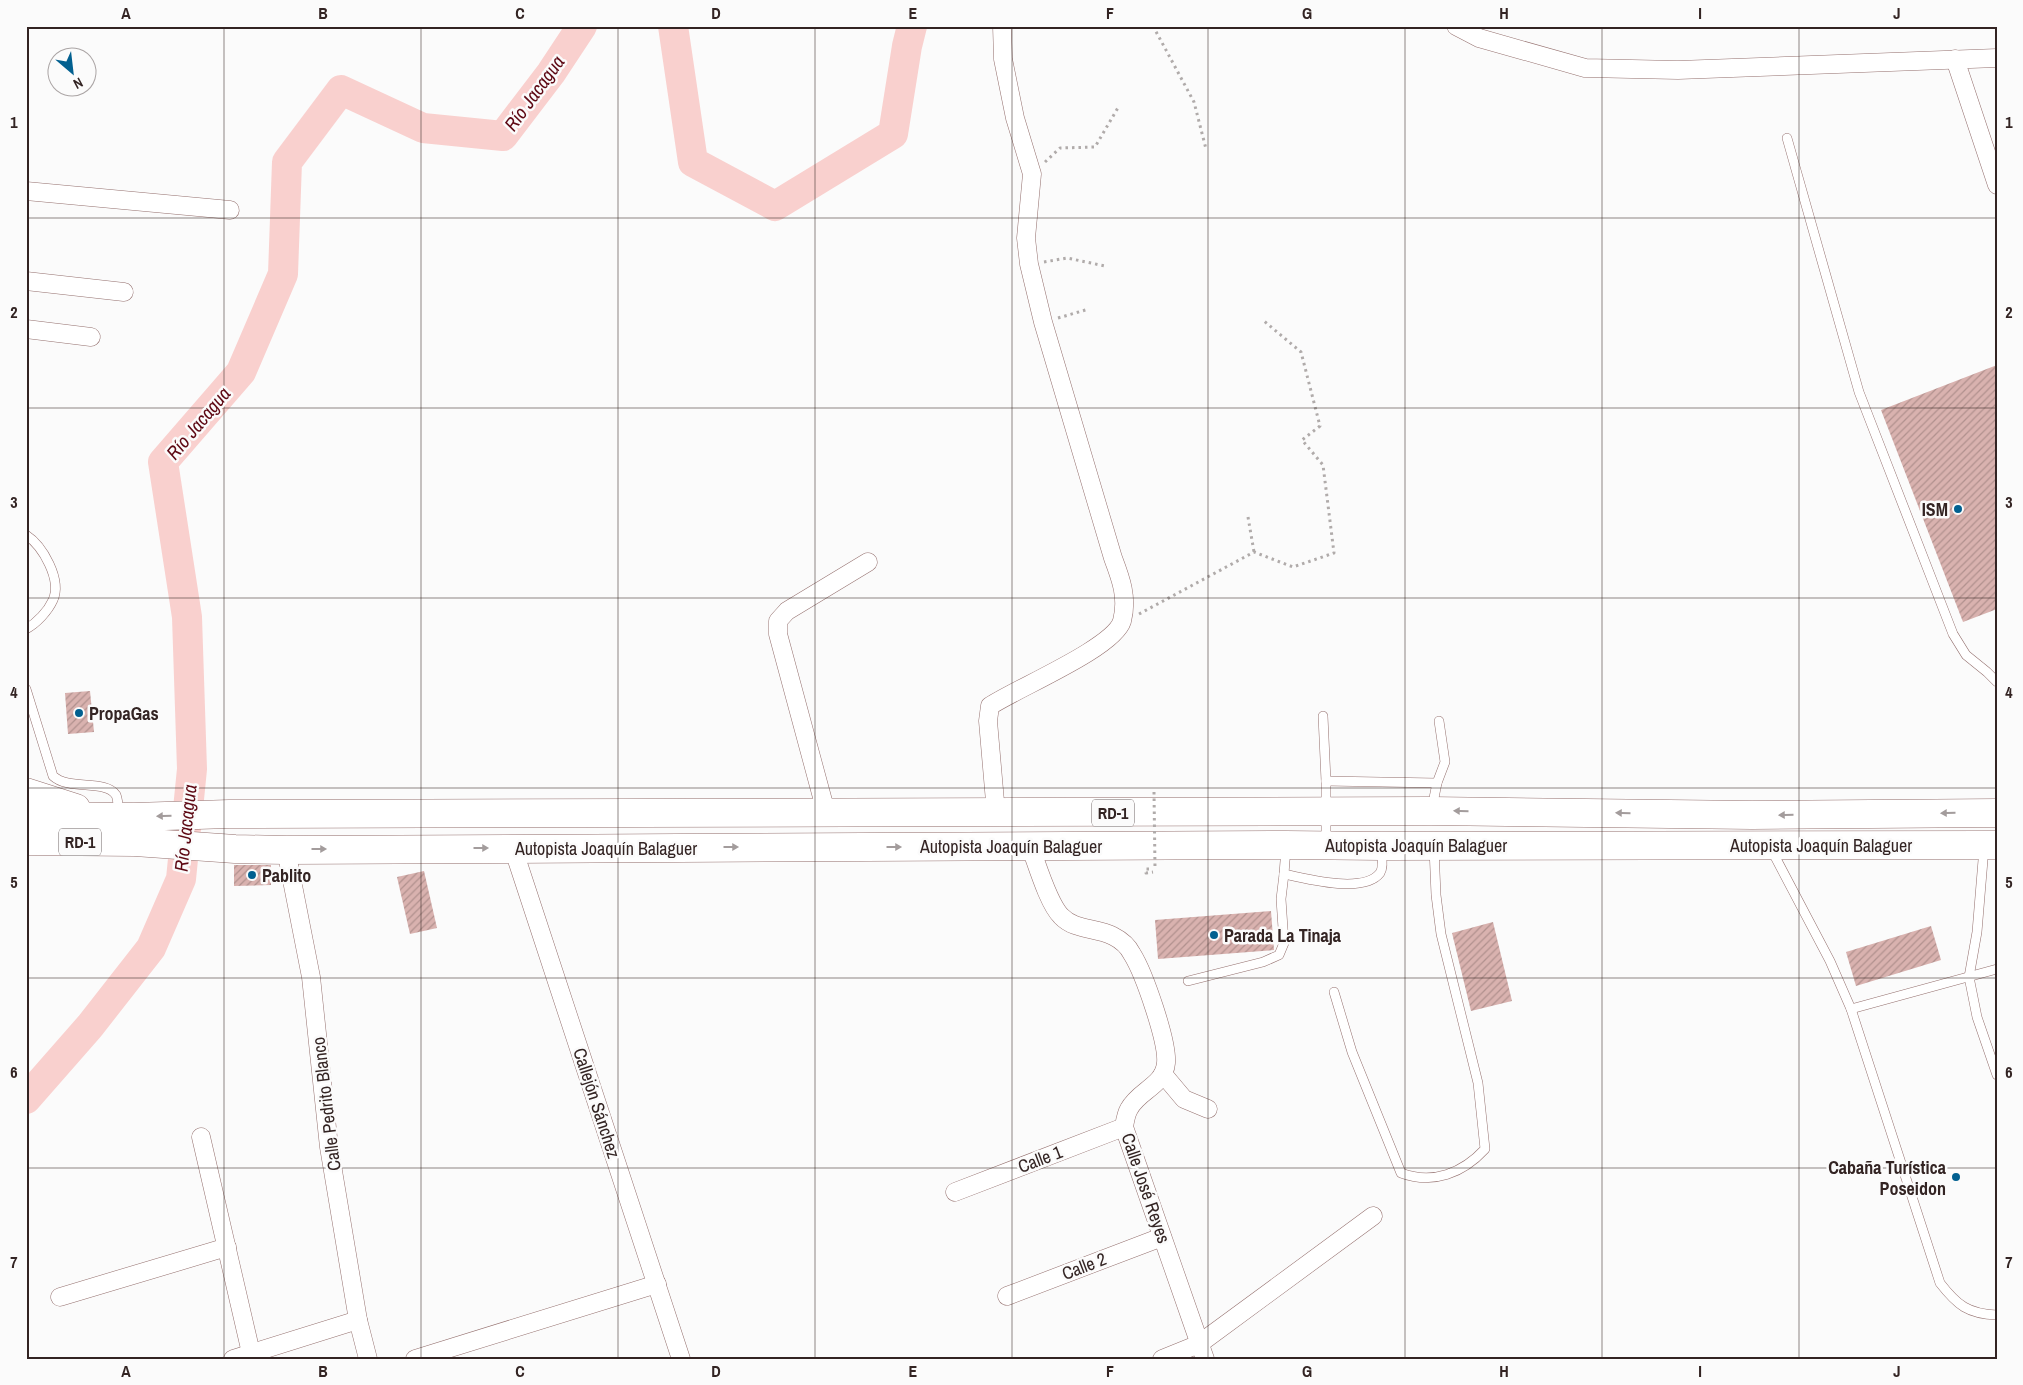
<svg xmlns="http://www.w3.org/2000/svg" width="2023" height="1385" viewBox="0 0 2023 1385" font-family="'Archivo Narrow',sans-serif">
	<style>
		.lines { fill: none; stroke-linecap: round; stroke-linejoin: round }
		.river { stroke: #f9d0ce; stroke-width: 30 }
		.building { fill: url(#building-hatch) }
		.lane-casing { stroke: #95716f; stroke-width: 10 }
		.street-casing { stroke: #95716f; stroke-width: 19 }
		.highway-casing { stroke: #95716f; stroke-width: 29 }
		.path { stroke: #b0abaa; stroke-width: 3; stroke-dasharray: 2.5 4; stroke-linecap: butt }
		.lane { stroke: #fff; stroke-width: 9 }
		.street { stroke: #fff; stroke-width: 18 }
		.highway { stroke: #fff; stroke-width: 28 }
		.path-bridge { stroke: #b0abaa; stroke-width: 3; stroke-dasharray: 2.5 4; stroke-linecap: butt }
		.oneway { fill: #a39c9c }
		.grid { fill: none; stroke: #332423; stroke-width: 1; stroke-opacity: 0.55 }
		.poi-dot { fill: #026090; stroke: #fbfbfb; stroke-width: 2 }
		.labels { text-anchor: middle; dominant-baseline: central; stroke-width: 5; stroke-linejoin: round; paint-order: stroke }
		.shield { fill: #fbfbfb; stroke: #6f6464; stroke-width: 1 }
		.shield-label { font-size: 16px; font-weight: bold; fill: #332423 }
		.poi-label { font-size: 18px; font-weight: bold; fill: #332423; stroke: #fbfbfb; text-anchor: start }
		.street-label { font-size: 18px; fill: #332423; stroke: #fbfbfb }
		.water-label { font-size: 19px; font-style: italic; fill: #5e0914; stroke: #fbfbfb }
		.neatline { fill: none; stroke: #332423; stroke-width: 2 }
		.grid-label { font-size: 16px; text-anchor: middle; font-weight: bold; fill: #332423 }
	</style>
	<defs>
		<pattern id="building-hatch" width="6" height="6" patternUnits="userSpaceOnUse" patternTransform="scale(1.25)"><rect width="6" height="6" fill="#d9b2af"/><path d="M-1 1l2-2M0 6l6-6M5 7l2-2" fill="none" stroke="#b1918e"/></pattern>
	</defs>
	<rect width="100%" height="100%" fill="#fbfbfb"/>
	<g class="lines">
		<!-- river -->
		<g class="river">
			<path d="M 673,26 L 693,162 L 775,206 L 893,134 L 907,46 L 912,26"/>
			<path d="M 26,1099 L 90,1026 L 151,948 L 181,879 L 192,769 L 187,617 L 163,462 L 241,372 L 283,274 L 287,162 L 341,90 L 423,128 L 503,136 L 551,73 L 582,26"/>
		</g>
	</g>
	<!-- building -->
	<g class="building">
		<path d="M 1997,365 L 1997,609 L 1963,622 L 1881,410 Z"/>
		<path d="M 90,691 L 94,732 L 68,734 L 65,693 Z"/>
		<path d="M 234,865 L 271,865 L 271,885 L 234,886 Z"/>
		<path d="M 424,871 L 437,928 L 410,934 L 397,877 Z"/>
		<path d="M 1271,911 L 1274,950 L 1158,959 L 1155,920 Z"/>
		<path d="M 1493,922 L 1512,1001 L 1471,1011 L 1452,933 Z"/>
		<path d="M 1931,926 L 1941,960 L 1856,986 L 1846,952 Z"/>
	</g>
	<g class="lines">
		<defs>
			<g id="lane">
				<path d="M 1787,138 L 1859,392 L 1953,634 L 1966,655 L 1987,672 L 1997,682"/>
				<path d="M 26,535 C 43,546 62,580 53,600 C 48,611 37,623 26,629"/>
				<path d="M 26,689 L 53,776 C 69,791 106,779 116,795 C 118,799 118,809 120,814"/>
				<path d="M 1323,716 L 1326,781 L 1326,842"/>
				<path d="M 1326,781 L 1437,783"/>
				<path d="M 1432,808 L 1437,783 L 1445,762 L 1439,721"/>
				<path d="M 1286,848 L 1284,874 C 1306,879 1364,894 1380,873 C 1384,867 1382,856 1381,850"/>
				<path d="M 1984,848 L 1977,932 L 1969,977 L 1977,1017 L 1997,1075"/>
				<path d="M 1771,849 L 1830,961 L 1851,1009 L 1940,1283 C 1957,1305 1968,1314 1997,1315"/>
				<path d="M 1188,981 L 1263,962 L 1279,955 L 1284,943 L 1281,899 L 1284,874"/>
				<path d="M 1334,992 L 1352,1052 L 1401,1173 C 1433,1185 1463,1173 1485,1149 L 1478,1083 L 1441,934 L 1436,895 L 1434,848"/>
				<path d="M 1851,1009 L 1997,969"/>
			</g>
			<g id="street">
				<path d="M 1456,26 L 1479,38 L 1585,68 L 1678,70 L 1997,58"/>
				<path d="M 1955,59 L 1997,185"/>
				<path d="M 26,191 L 230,210"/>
				<path d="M 26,281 L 124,292"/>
				<path d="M 26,329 L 91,337"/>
				<path d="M 826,812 L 778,634 L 778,621 L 787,611 L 868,562"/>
				<path d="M 996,813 L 988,721 L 990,706 C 1017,688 1114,648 1122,621 C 1128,598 1121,579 1113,558 L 1043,322 L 1029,264 L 1026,238 L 1032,174 L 1015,118 L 1003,59 L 1002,26"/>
				<path d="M 1030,846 C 1037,864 1048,903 1061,916 C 1075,931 1096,927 1113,936 C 1121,940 1128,946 1132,954 C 1144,973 1168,1042 1166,1063 C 1164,1086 1139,1090 1129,1109 C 1126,1114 1125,1121 1124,1127 L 1205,1359"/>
				<path d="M 513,848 L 681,1359"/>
				<path d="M 286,850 L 311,977 L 329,1147 L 358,1320 L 368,1359"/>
				<path d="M 1163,1074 L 1184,1099 L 1208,1109"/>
				<path d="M 201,1137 L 251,1353"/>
				<path d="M 955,1192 L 1124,1127"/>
				<path d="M 1007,1296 L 1162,1237"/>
				<path d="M 60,1297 L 227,1247"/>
				<path d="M 233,1359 L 358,1320"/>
				<path d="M 415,1359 L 657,1284"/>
				<path d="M 1162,1359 L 1199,1344 L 1373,1216"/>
			</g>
			<g id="highway">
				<path d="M 26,792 L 76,808"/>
				<path d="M 26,816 L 134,817 L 229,814 L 1431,811 L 1752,815 L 1997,813"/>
				<path d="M 26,841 L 135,842 L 235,849 L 286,850 L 1286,845 L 1381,846 L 1997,845"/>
			</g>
		</defs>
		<!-- lane casing -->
		<use href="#lane" class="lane-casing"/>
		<!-- street casing -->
		<use href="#street" class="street-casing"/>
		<!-- highway casing -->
		<use href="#highway" class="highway-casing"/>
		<!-- path -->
		<g class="path">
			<path d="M 1153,26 L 1194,102 L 1206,149"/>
			<path d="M 1045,162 L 1060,148 L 1095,147 L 1119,106"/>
			<path d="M 1044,262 L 1067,258 L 1105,266"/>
			<path d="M 1058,318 L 1089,309"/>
			<path d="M 1248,517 L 1254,552"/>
			<path d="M 1139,614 L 1254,552 L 1293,567 L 1334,553 L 1323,465 L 1302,440 L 1320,426 L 1301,352 L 1264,321"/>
			<path d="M 1149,869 L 1146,869 L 1146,873 L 1153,872"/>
		</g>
		<!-- lane -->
		<use href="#lane" class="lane"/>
		<!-- street -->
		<use href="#street" class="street"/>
		<!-- highway -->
		<use href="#highway" class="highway"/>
		<!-- path-bridge -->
		<path class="path-bridge" d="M 1154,792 L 1155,868"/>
	</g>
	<!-- one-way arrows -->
	<defs><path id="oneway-solid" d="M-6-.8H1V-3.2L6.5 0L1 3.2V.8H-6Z" transform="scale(1.25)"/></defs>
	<g class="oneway">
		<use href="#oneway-solid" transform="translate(1461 811) rotate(-179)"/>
		<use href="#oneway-solid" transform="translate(1623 813) rotate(-179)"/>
		<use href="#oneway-solid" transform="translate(1948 813) rotate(179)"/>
		<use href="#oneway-solid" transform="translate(1786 815) rotate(179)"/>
		<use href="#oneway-solid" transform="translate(164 816) rotate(178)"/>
		<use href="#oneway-solid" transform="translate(731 847)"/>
		<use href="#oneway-solid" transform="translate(894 847)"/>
		<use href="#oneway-solid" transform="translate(481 848)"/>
		<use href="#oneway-solid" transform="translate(319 849)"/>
	</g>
	<!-- grid -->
	<path class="grid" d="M 224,26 L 224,1359M 421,26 L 421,1359M 618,26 L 618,1359M 815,26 L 815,1359M 1012,26 L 1012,1359M 1208,26 L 1208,1359M 1405,26 L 1405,1359M 1602,26 L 1602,1359M 1799,26 L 1799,1359M 26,218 L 1997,218M 26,408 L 1997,408M 26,598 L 1997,598M 26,788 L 1997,788M 26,978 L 1997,978M 26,1168 L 1997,1168"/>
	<!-- markers -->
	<g class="poi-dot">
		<circle cx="1958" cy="509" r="5"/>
		<circle cx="79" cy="713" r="5"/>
		<circle cx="252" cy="875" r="5"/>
		<circle cx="1214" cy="935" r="5"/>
		<circle cx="1956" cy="1177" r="5"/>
	</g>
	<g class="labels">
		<!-- shield labels -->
		<g class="shield">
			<rect x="1092" y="799.5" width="42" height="27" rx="4"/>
			<rect x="59" y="828.5" width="42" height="27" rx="4"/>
		</g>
		<g class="shield-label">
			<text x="1113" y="813">RD-1</text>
			<text x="80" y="842">RD-1</text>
		</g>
		<!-- poi labels -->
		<g class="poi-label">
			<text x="1948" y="509" text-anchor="end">ISM</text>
			<text x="89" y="713">PropaGas</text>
			<text x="262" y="875">Pablito</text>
			<text x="1224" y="935">Parada La Tinaja</text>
			<text x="1946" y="1167" text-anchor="end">Cabaña Turística<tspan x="1946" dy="21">Poseidon</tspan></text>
		</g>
		<!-- street labels -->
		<g class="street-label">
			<text x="1416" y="845">Autopista Joaquín Balaguer</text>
			<text x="1821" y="845">Autopista Joaquín Balaguer</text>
			<text x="1011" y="846">Autopista Joaquín Balaguer</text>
			<text x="606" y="848">Autopista Joaquín Balaguer</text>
			<text transform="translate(597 1103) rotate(72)">Callejón Sánchez</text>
			<text transform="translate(326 1104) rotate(-97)">Calle Pedrito Blanco</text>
			<text transform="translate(1040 1159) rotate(-21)">Calle 1</text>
			<text transform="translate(1146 1188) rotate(71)">Calle José Reyes</text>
			<text transform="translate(1084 1266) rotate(-21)">Calle 2</text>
		</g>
		<!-- water labels -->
		<g class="water-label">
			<text transform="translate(534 93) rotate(-54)">Río Jacagua</text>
			<text transform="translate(198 423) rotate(-50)">Río Jacagua</text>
			<text transform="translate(185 828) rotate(-84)">Río Jacagua</text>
		</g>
	</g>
	<!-- border -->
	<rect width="2023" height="1385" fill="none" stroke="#fbfbfb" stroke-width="55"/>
	<!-- north arrow -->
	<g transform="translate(72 72) rotate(152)"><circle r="24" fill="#fbfbfb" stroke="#aba5a5"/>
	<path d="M0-4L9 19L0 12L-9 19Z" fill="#026090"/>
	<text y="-8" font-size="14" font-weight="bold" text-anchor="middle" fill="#332423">N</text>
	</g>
	<rect x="28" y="28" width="1968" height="1330" class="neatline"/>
	<g class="grid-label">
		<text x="126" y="19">A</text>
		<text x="323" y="19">B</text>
		<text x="520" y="19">C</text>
		<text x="716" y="19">D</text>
		<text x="913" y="19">E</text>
		<text x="1110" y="19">F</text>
		<text x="1307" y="19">G</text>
		<text x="1504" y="19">H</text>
		<text x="1700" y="19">I</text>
		<text x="1897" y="19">J</text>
		<text x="14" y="128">1</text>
		<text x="2009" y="128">1</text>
		<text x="14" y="318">2</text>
		<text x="2009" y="318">2</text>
		<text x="14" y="508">3</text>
		<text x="2009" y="508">3</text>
		<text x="14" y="698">4</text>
		<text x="2009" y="698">4</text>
		<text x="14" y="888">5</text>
		<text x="2009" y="888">5</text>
		<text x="14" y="1078">6</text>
		<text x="2009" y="1078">6</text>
		<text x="14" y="1268">7</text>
		<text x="2009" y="1268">7</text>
		<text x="126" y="1377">A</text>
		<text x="323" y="1377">B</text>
		<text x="520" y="1377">C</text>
		<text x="716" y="1377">D</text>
		<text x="913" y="1377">E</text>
		<text x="1110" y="1377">F</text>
		<text x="1307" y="1377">G</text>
		<text x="1504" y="1377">H</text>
		<text x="1700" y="1377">I</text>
		<text x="1897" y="1377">J</text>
	</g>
</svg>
